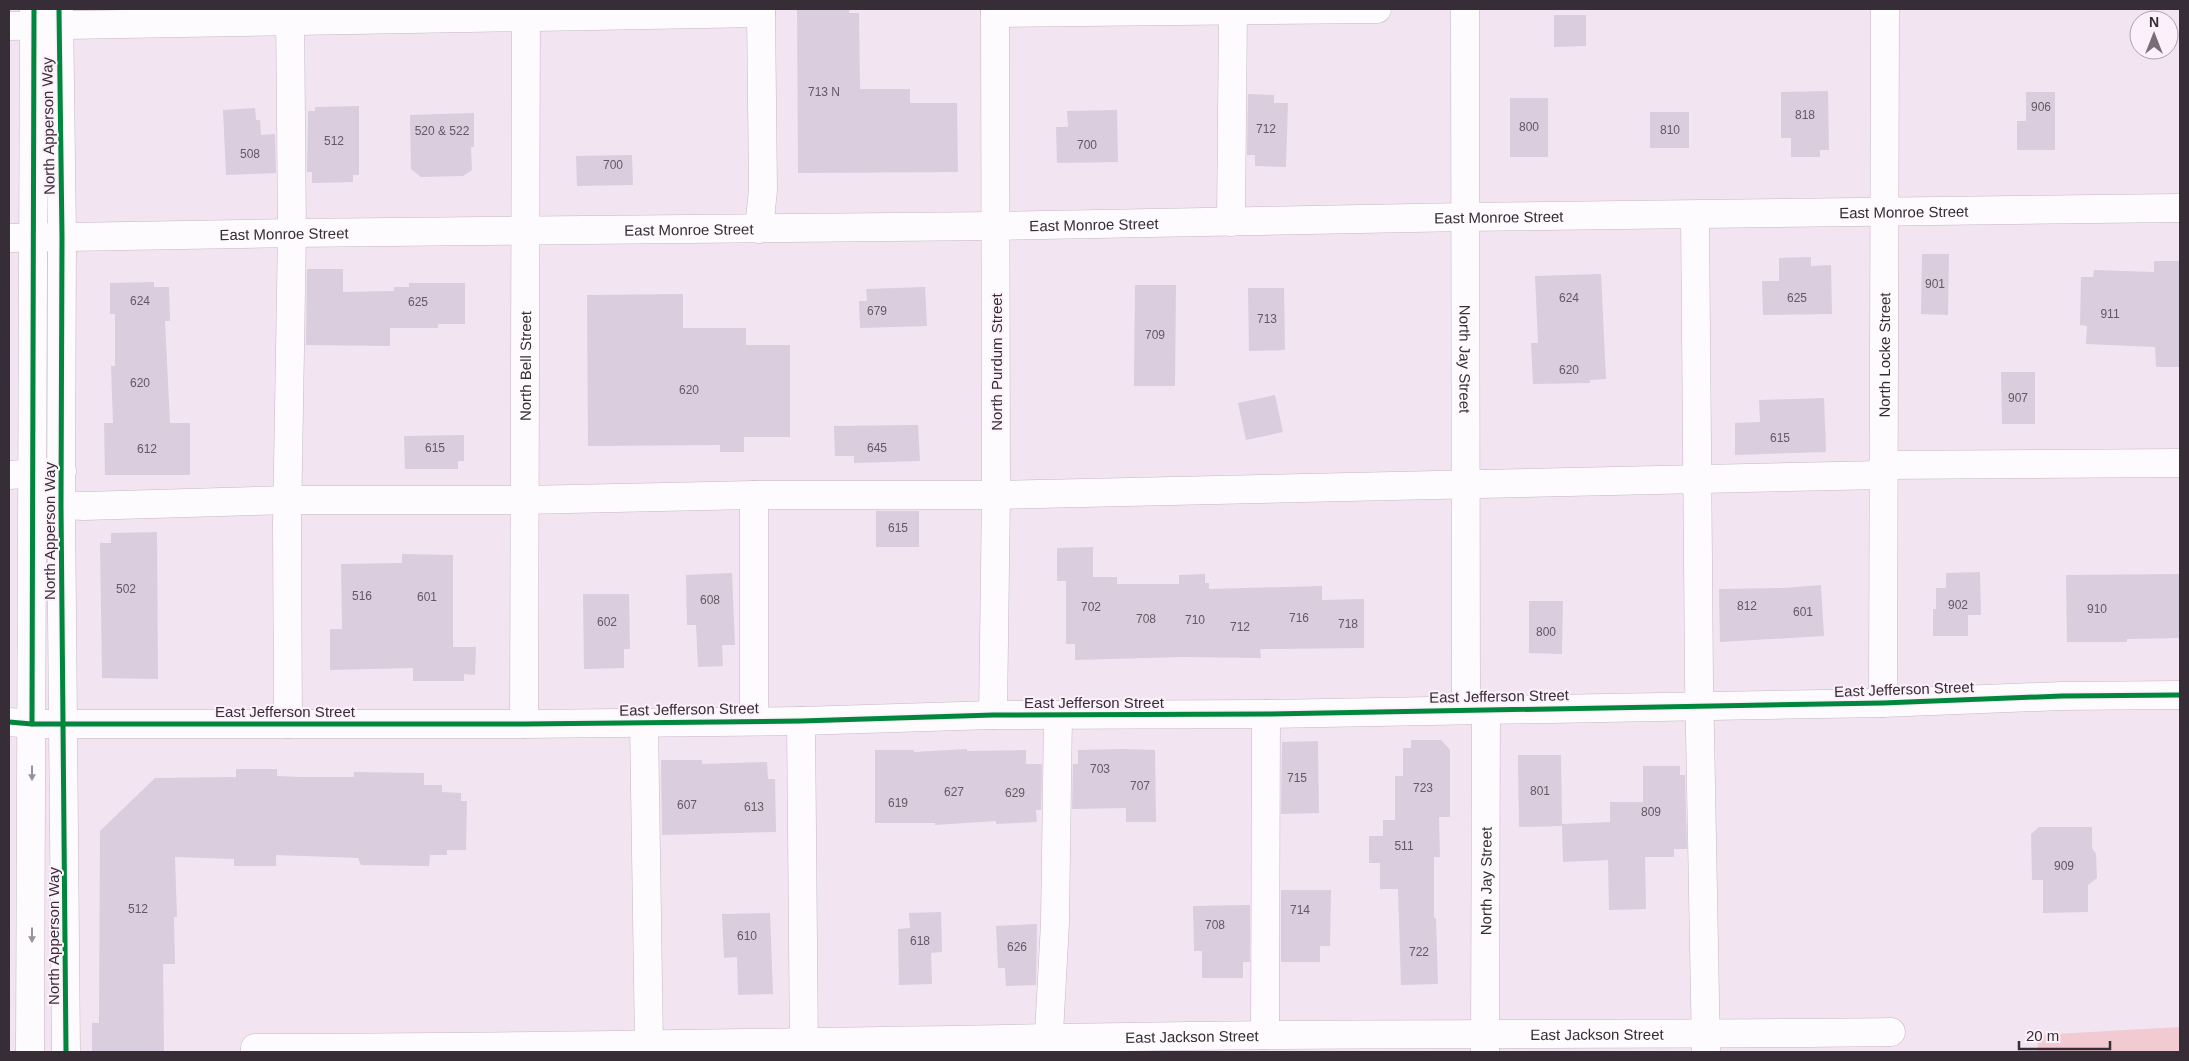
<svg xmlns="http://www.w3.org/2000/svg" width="2189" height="1061" viewBox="0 0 2189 1061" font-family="Helvetica,sans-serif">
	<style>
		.green { fill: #f1cbd1 }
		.building { fill: #d9cdde }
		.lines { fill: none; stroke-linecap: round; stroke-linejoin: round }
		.minor-casing { stroke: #c4b9c3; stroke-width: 29 }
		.major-casing { stroke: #c4b9c3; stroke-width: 29 }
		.minor { stroke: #fdfbfd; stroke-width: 28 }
		.major { stroke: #fdfbfd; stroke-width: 28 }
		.cycleway-casing { stroke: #fcf1fa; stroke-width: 8 }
		.cycleway { stroke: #00873e; stroke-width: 5 }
		.oneway { fill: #9a949a }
		.labels { text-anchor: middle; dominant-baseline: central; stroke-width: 4; stroke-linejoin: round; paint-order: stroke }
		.number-label { font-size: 12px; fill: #635864 }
		.street-label { font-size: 15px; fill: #372d36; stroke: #fcf1fa }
	</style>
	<rect width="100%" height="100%" fill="#f3e4f1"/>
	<!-- green -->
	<path class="green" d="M 2180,1027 L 2180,1052 L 2038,1052 L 2037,1035 Z"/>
	<!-- building -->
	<g class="building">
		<path d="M 797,9 L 849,9 L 849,13 L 859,13 L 860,89 L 910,89 L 910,103 L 957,103 L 958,172 L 798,173 Z"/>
		<path d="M 1554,15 L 1586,15 L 1586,46 L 1554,47 Z"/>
		<path d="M 1828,91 L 1829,150 L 1820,150 L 1820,157 L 1791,157 L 1791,138 L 1781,138 L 1781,92 Z"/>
		<path d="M 2026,92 L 2055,92 L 2055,150 L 2017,150 L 2017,121 L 2026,121 Z"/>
		<path d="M 1248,94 L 1274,95 L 1274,103 L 1288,103 L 1286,167 L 1255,166 L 1255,155 L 1247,155 Z"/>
		<rect x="1510" y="98" width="38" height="59"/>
		<path d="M 359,106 L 359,175 L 353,175 L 353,182 L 312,183 L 312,172 L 307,172 L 308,111 L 315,111 L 315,107 Z"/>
		<path d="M 255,108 L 256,120 L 260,120 L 261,135 L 275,134 L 276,173 L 226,175 L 223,110 Z"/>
		<path d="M 1117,110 L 1118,162 L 1057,163 L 1056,127 L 1068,127 L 1067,111 Z"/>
		<rect x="1650" y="112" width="39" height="36"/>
		<path d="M 474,113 L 474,147 L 471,147 L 472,170 L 463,176 L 421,177 L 411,169 L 410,115 Z"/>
		<path d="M 632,155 L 633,185 L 577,186 L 576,156 Z"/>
		<path d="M 1922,254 L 1949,254 L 1948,315 L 1921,314 Z"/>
		<path d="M 1811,257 L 1811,266 L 1831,265 L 1832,314 L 1763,315 L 1762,281 L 1779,281 L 1779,258 Z"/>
		<path d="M 2154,261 L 2180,261 L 2180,367 L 2156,367 L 2155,347 L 2086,344 L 2087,326 L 2080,325 L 2081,277 L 2093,277 L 2094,270 L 2154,272 Z"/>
		<path d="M 307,269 L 343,269 L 343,292 L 394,291 L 394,287 L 409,287 L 409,283 L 465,283 L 465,324 L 438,324 L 438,328 L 390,328 L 390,346 L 306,345 Z"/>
		<path d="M 1601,274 L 1606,379 L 1590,380 L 1590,383 L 1533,384 L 1531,343 L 1538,343 L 1535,276 Z"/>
		<path d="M 154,282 L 154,287 L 169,287 L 170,321 L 165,321 L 170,423 L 190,423 L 190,475 L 105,475 L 104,423 L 113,423 L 111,366 L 115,366 L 115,314 L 110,314 L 110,283 Z"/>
		<path d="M 1135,285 L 1176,285 L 1175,386 L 1134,386 Z"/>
		<path d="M 925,287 L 927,326 L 860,328 L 859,301 L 867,301 L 866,289 Z"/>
		<path d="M 1248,288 L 1284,288 L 1285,350 L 1249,351 Z"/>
		<path d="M 683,294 L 683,328 L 746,328 L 746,345 L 790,345 L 790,437 L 744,437 L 744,452 L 720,452 L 720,445 L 588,446 L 587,295 Z"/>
		<path d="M 2001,372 L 2035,372 L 2035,424 L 2002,424 Z"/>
		<path d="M 1275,395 L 1283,432 L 1246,440 L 1238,403 Z"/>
		<path d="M 1824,398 L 1826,452 L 1735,455 L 1735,423 L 1760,422 L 1759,400 Z"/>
		<path d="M 918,425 L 920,461 L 854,463 L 854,456 L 835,456 L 834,426 Z"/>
		<path d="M 464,435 L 464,461 L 458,461 L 458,469 L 405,469 L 404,436 Z"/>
		<rect x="876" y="511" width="43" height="36"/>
		<path d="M 157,532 L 158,679 L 102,678 L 100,543 L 111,543 L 111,533 Z"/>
		<path d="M 1093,547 L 1093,577 L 1117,577 L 1117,584 L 1179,584 L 1179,575 L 1205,574 L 1205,583 L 1209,583 L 1209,589 L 1322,586 L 1322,600 L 1364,599 L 1364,648 L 1260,649 L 1261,658 L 1181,657 L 1075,660 L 1075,644 L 1066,644 L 1066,581 L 1057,581 L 1057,548 Z"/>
		<path d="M 402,554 L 453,555 L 453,647 L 476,647 L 475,675 L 464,674 L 464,681 L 413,681 L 413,668 L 330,670 L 330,629 L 342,629 L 341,564 L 402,563 Z"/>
		<path d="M 1980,572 L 1981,615 L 1968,615 L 1968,636 L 1933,636 L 1933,609 L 1936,609 L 1936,588 L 1946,588 L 1946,573 Z"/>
		<path d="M 732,573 L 735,645 L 722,645 L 723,666 L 698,667 L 696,625 L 687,625 L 686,575 Z"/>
		<path d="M 2180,574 L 2180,638 L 2127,639 L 2127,642 L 2067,642 L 2066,575 Z"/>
		<path d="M 1821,585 L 1824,636 L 1720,642 L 1719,589 L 1783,588 Z"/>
		<path d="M 583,594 L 629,594 L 630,649 L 624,649 L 624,668 L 584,669 Z"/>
		<path d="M 1529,601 L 1563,601 L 1562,654 L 1529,653 Z"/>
		<path d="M 1411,740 L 1441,740 L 1450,750 L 1450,817 L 1439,817 L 1440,857 L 1434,857 L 1434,918 L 1436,918 L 1438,984 L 1401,985 L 1398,889 L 1380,889 L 1380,863 L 1369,863 L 1369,836 L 1383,836 L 1383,820 L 1395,820 L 1395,776 L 1403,776 L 1403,748 L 1411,748 Z"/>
		<path d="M 1318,741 L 1319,813 L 1281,814 L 1282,742 Z"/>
		<path d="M 967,749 L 967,751 L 1026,750 L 1026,764 L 1042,764 L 1041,810 L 1036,810 L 1037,822 L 996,824 L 996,821 L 935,825 L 935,823 L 875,823 L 875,750 L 914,750 L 914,752 Z"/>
		<path d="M 1122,749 L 1155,750 L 1156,822 L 1126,822 L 1126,808 L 1072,809 L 1073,764 L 1078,764 L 1078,750 Z"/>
		<path d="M 1518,755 L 1561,755 L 1562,826 L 1519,827 Z"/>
		<path d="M 661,760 L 702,760 L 702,764 L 767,762 L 768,779 L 775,779 L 776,832 L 662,835 Z"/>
		<path d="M 1643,766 L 1680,766 L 1680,775 L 1685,775 L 1687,849 L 1674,849 L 1674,857 L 1645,857 L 1646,909 L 1609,910 L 1608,860 L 1563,862 L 1562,824 L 1610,822 L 1610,802 L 1643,802 Z"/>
		<path d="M 236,769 L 277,769 L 277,776 L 300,777 L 354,777 L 354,772 L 424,773 L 424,785 L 442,785 L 442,792 L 461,793 L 461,801 L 467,801 L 466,850 L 447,850 L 447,855 L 430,855 L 429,866 L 361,865 L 358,858 L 276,855 L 276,866 L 234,866 L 234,859 L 175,857 L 177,917 L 174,917 L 175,964 L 163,964 L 164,1052 L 92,1052 L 92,1023 L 99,1023 L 100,831 L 155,778 L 236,777 Z"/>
		<path d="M 2039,827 L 2092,827 L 2092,848 L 2096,854 L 2097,878 L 2088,885 L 2088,912 L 2043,913 L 2043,880 L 2032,880 L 2031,834 Z"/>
		<path d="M 1281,890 L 1331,890 L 1330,946 L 1320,946 L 1320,962 L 1281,962 Z"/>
		<path d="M 1250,905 L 1250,962 L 1243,962 L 1243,978 L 1202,978 L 1202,951 L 1194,951 L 1193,906 Z"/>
		<path d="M 941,912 L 942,952 L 931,953 L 932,984 L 899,985 L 898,929 L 910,928 L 909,913 Z"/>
		<path d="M 770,913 L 773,994 L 738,995 L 737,957 L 724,958 L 722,914 Z"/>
		<path d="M 1037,924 L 1036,985 L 1006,986 L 1005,968 L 998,968 L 996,926 Z"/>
	</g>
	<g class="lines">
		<defs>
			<g id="minor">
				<path id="s1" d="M 1465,9 L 1466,709"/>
				<path d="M 995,13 L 1377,9"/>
				<path d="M 9,26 L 761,13"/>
				<path d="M 1695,215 L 1699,679 L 1706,1052"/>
				<path d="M 1231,222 L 1233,10"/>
				<path d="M 759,229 L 763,190 L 761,9"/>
				<path id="s2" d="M 9,238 L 292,233 L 995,226 L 1465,217 L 2180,208"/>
				<path d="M 1883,465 L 2180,463"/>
				<path d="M 9,475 L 62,471"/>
				<path d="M 754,495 L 754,721"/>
				<path d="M 37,504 L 84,506 L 288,500 L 524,500 L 754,495 L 996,495 L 1883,475"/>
				<path id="s3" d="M 1883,703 L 1885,9"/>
				<path d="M 993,715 L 996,495 L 995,9"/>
				<path d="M 801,721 L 804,1052"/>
				<path d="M 9,722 L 32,724 L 524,724 L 801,721 L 993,715 L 1266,714 L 1883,703 L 2062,696 L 2180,695"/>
				<path d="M 644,723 L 649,1045"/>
				<path d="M 288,724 L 287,524 L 292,233 L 290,9"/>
				<path id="s4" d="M 524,724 L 526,9"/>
				<path d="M 1265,1035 L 1266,714"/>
				<path id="s5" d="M 255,1052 L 255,1048 C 592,1048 929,1039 1266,1035 C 1475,1033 1683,1035 1891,1032"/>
				<path d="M 1048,1052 L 1055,923 L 1058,715"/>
				<path id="s6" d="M 1485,1052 L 1486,708"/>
			</g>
			<g id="major">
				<path d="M 59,9 L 62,237 L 61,505 L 66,1052"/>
				<path d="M 30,1052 L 34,9"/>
			</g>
		</defs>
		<!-- minor casing -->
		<use href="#minor" class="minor-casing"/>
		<!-- major casing -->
		<use href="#major" class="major-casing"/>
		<!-- minor -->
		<use href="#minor" class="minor"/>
		<!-- major -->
		<use href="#major" class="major"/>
		<defs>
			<g id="cycleway">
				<path d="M 59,9 L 62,237 L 61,505 L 66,1052"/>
				<path d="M 9,722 L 32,724 L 524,724 L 801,721 L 993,715 L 1266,714 L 1883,703 L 2062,696 L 2180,695"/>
				<path d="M 32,724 L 34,9"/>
			</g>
		</defs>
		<!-- cycleway casing -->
		<use href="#cycleway" class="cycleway-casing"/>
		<!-- cycleway -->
		<use href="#cycleway" class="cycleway"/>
	</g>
	<!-- one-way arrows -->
	<defs><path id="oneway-solid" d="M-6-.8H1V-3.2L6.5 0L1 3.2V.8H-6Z" transform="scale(1.25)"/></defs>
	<g class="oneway">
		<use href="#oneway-solid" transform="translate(32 773) rotate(90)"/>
		<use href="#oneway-solid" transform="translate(32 935) rotate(90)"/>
	</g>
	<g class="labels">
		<!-- number labels -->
		<g class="number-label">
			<text x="824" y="92">713 N</text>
			<text x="2041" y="107">906</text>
			<text x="1805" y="115">818</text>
			<text x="1529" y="127">800</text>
			<text x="1266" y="129">712</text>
			<text x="1670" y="130">810</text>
			<text x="442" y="131">520 &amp; 522</text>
			<text x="334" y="141">512</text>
			<text x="1087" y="145">700</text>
			<text x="250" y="154">508</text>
			<text x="613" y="165">700</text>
			<text x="1935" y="284">901</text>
			<text x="1569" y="298">624</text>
			<text x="1797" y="298">625</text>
			<text x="140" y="301">624</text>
			<text x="418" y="302">625</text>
			<text x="877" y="311">679</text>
			<text x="2110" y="314">911</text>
			<text x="1267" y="319">713</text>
			<text x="1155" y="335">709</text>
			<text x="1569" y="370">620</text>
			<text x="140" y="383">620</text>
			<text x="689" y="390">620</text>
			<text x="2018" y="398">907</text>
			<text x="1780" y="438">615</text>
			<text x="435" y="448">615</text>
			<text x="877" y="448">645</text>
			<text x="147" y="449">612</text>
			<text x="898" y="528">615</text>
			<text x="126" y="589">502</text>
			<text x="362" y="596">516</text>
			<text x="427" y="597">601</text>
			<text x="710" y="600">608</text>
			<text x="1958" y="605">902</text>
			<text x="1747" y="606">812</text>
			<text x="1091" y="607">702</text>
			<text x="2097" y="609">910</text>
			<text x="1803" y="612">601</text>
			<text x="1299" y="618">716</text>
			<text x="1146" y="619">708</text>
			<text x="1195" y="620">710</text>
			<text x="607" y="622">602</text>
			<text x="1348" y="624">718</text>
			<text x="1240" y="627">712</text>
			<text x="1546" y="632">800</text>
			<text x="1100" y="769">703</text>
			<text x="1297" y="778">715</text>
			<text x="1140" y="786">707</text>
			<text x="1423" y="788">723</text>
			<text x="1540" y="791">801</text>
			<text x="954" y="792">627</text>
			<text x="1015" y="793">629</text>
			<text x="898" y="803">619</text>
			<text x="687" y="805">607</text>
			<text x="754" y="807">613</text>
			<text x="1651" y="812">809</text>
			<text x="1404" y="846">511</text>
			<text x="2064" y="866">909</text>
			<text x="138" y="909">512</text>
			<text x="1300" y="910">714</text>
			<text x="1215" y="925">708</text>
			<text x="747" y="936">610</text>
			<text x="920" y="941">618</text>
			<text x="1017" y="947">626</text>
			<text x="1419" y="952">722</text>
		</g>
		<!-- street labels -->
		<g class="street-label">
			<text transform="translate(48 126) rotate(-91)">North Apperson Way</text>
			<text stroke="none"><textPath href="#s2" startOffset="1895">East Monroe Street</textPath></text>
			<text stroke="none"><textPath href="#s2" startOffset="1490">East Monroe Street</textPath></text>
			<text stroke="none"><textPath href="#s2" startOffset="1085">East Monroe Street</textPath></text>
			<text stroke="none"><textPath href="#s2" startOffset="680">East Monroe Street</textPath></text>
			<text stroke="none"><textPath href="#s2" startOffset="275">East Monroe Street</textPath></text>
			<text stroke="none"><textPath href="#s3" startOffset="348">North Locke Street</textPath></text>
			<text stroke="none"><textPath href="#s1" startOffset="350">North Jay Street</textPath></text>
			<text transform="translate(996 362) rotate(-90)">North Purdum Street</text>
			<text stroke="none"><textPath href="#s4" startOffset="358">North Bell Street</textPath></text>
			<text transform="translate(49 531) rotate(-90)">North Apperson Way</text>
			<text transform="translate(1904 689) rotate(-2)">East Jefferson Street</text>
			<text transform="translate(1499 696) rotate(-1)">East Jefferson Street</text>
			<text x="1094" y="702">East Jefferson Street</text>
			<text transform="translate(689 709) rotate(-1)">East Jefferson Street</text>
			<text x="285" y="711">East Jefferson Street</text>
			<text stroke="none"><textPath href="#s6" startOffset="171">North Jay Street</textPath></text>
			<text transform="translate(53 936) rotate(-90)">North Apperson Way</text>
			<text stroke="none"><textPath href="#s5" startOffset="1346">East Jackson Street</textPath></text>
			<text stroke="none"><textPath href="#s5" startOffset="941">East Jackson Street</textPath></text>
		</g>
	</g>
	<!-- border -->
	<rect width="2189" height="1061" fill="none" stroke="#372d36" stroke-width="20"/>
	<!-- north arrow -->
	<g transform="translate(2154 35)"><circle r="24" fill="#fcf1fa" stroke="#ada3ac"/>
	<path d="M0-4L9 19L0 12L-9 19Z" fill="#796d77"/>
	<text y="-8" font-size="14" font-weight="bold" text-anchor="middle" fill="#372d36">N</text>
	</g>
	<!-- scale -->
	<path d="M2019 1041v8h91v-8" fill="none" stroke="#372d36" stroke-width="2.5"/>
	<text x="2026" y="1041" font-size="15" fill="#372d36" stroke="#fcf1fa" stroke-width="4" paint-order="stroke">20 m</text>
</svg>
